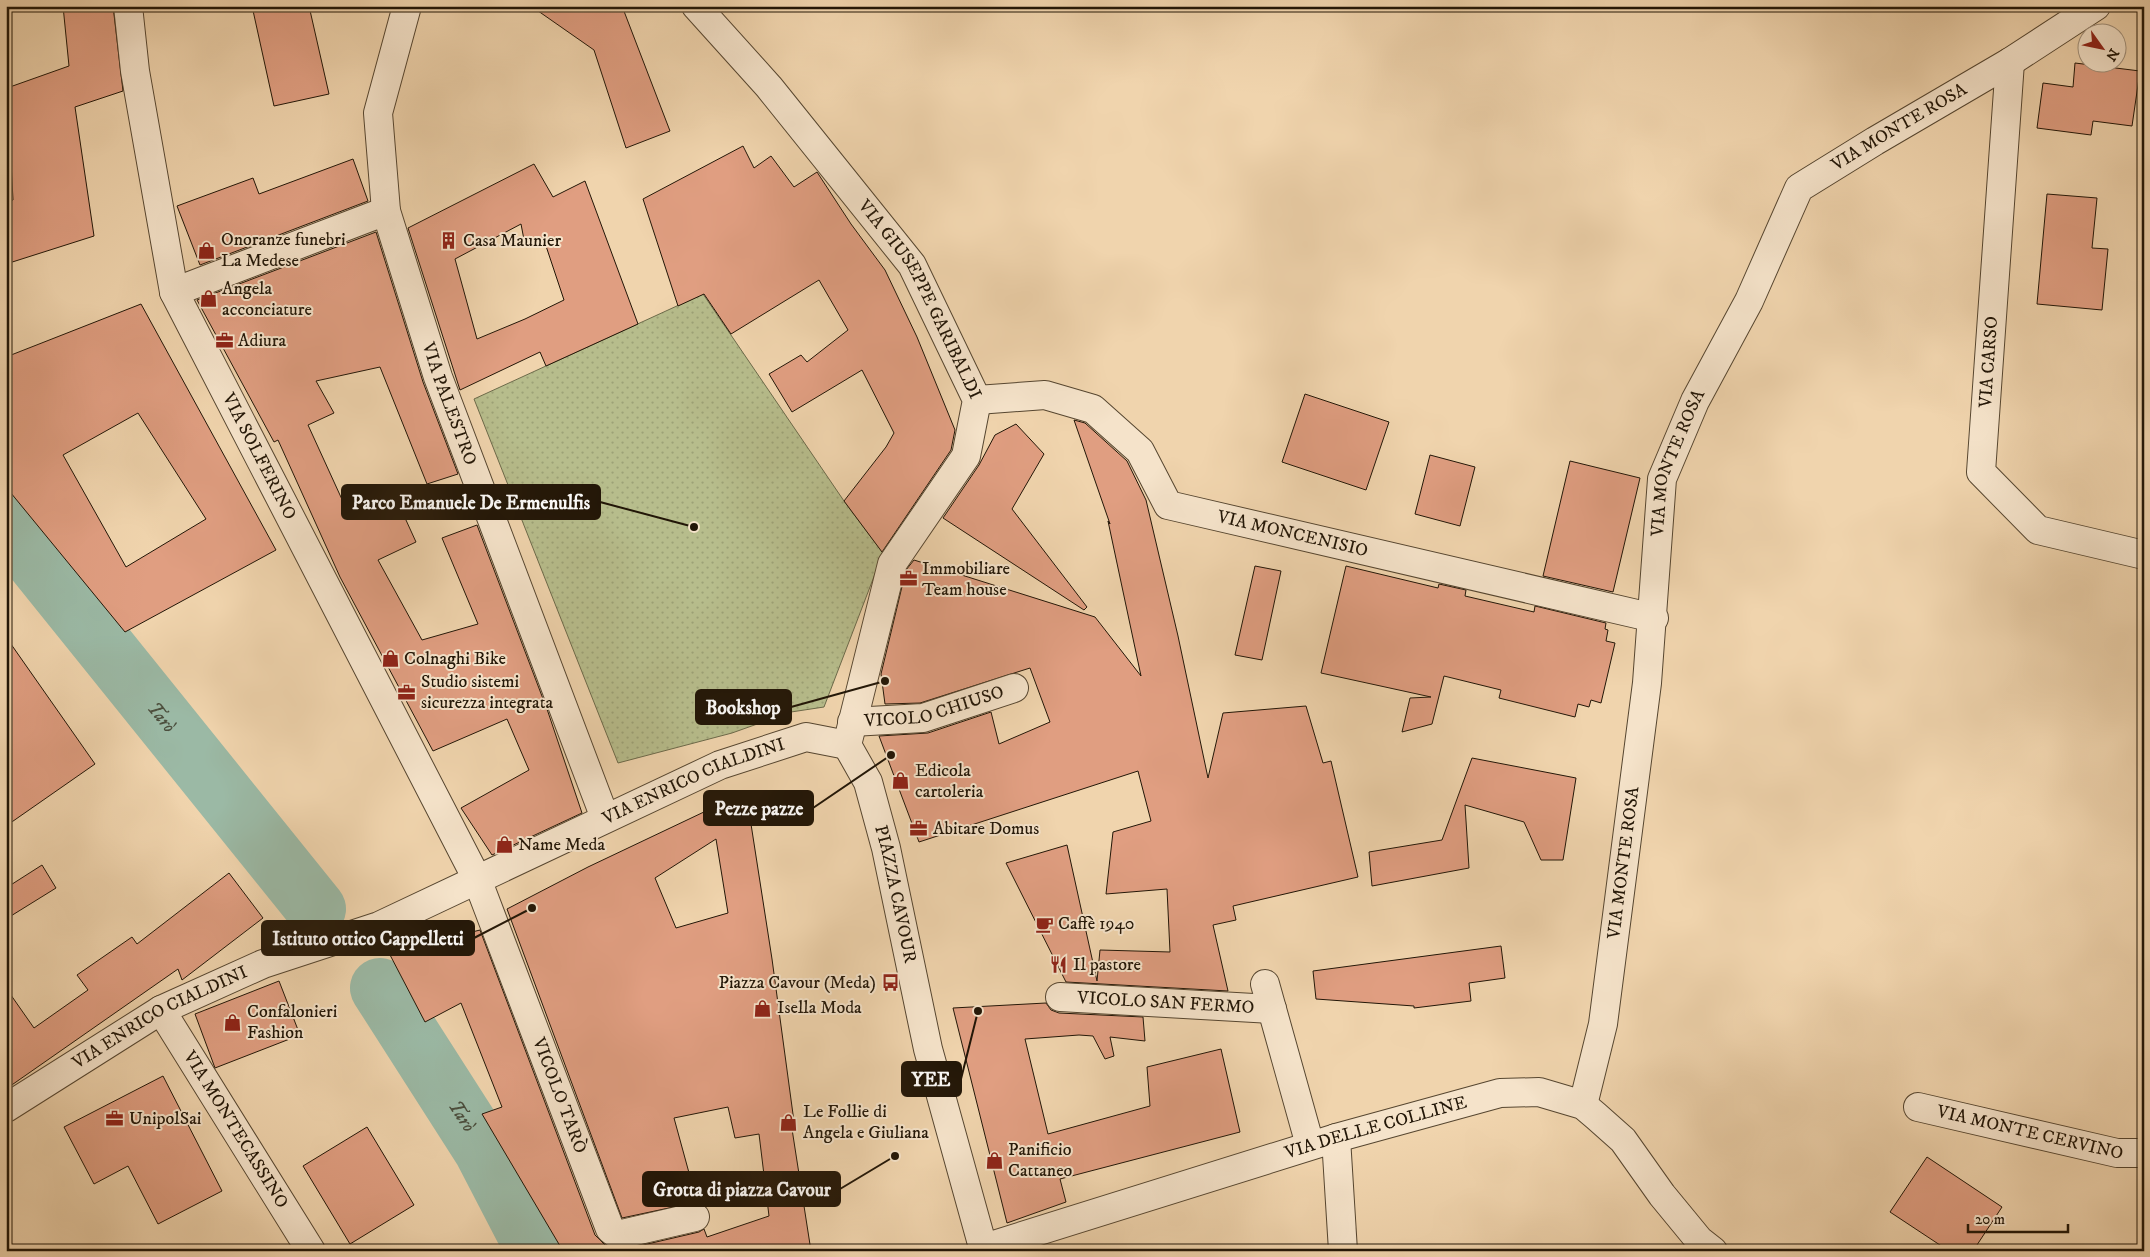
<svg xmlns="http://www.w3.org/2000/svg" width="2150" height="1257" viewBox="0 0 2150 1257" font-family="'IM FELL DW Pica',serif">
	<style>
		.park { fill: url(#park-dots); stroke: #6c6a4a }
		.lines { fill: none; stroke-linecap: round; stroke-linejoin: round }
		.river { stroke: #9bb9a5; stroke-width: 60 }
		.building { fill: #e09e81; stroke: #221607; fill-rule: evenodd }
		.minor-casing { stroke: #564630; stroke-width: 30 }
		.minor { stroke: #f5e3ca; stroke-width: 28 }
		.labels { text-anchor: middle; dominant-baseline: central; stroke-width: 4; stroke-linejoin: round; paint-order: stroke }
		.street-label { font-size: 18px; fill: #221607; stroke: #f5e3ca }
		.poi-label { font-size: 18px; fill: #221607; stroke: #f5e3ca; text-anchor: start }
		.water-label { font-size: 19px; font-style: italic; fill: #4c4f3e; stroke: #f5e3ca }
		.leader { fill: none; stroke: #221607; stroke-width: 2 }
		.callout-dot { fill: #221607; stroke: #f5e3ca; stroke-width: 2 }
		.callout { fill: #221607; stroke: #221607; stroke-width: 2 }
		.callout-label { font-size: 19px; text-anchor: middle; font-weight: bold; fill: #fff }
	</style>
	<defs>
		<pattern id="park-dots" width="8" height="8" patternUnits="userSpaceOnUse" patternTransform="scale(1.25)"><rect width="8" height="8" fill="#b7bd8c"/><path d="M2 2h.1M6 6h.1" fill="none" stroke="#9da277" stroke-width="1.8" stroke-linecap="round"/></pattern>
	</defs>
	<rect width="100%" height="100%" fill="#f0d4ad"/>
	<filter id="stains"><feTurbulence type="fractalNoise" baseFrequency=".004" numOctaves="4"/><feColorMatrix values="0 0 0 0 .2 0 0 0 0 .09 0 0 0 0 .02 0 0 0 .5 -.17"/></filter>
	<radialGradient id="worn" r=".72"><stop offset=".6" stop-color="#630" stop-opacity="0"/><stop offset="1" stop-color="#630" stop-opacity=".3"/></radialGradient>
	<!-- park -->
	<path class="park" d="M 703,294 L 844,501 L 883,553 L 824,707 L 791,712 L 732,733 L 618,763 L 474,399 Z"/>
	<g class="lines">
		<!-- river -->
		<g class="river">
			<path id="s1" d="M 6,524 L 316,909"/>
			<path id="s2" d="M 380,988 L 483,1149 L 536,1251"/>
		</g>
	</g>
	<!-- building -->
	<g class="building">
		<path d="M 63,6 L 113,6 L 123,91 L 75,107 L 94,236 L 6,264 L 6,203 L 13,200 L 7,88 L 69,66 Z"/>
		<path d="M 252,6 L 309,6 L 329,94 L 274,106 Z"/>
		<path d="M 531,6 L 622,6 L 670,131 L 626,148 L 594,50 Z"/>
		<path d="M 2075,63 L 2140,71 L 2132,126 L 2093,121 L 2091,135 L 2037,128 L 2043,83 L 2073,87 Z"/>
		<path d="M 743,146 L 754,168 L 771,156 L 794,187 L 817,172 L 851,224 L 885,270 L 917,337 L 955,430 L 951,450 L 882,552 L 844,501 L 886,447 L 894,433 L 862,370 L 792,412 L 769,374 L 801,355 L 807,362 L 848,330 L 819,280 L 731,334 L 704,294 L 678,306 L 643,199 Z"/>
		<path d="M 353,159 L 368,201 L 200,265 L 177,206 L 253,178 L 259,194 Z"/>
		<path d="M 534,164 L 553,197 L 585,181 L 638,324 L 546,366 L 540,352 L 460,390 L 408,228 ZM 521,224 L 525,245 L 543,237 L 564,300 L 525,319 L 477,339 L 455,259 Z"/>
		<path d="M 2047,194 L 2097,198 L 2092,248 L 2108,249 L 2102,310 L 2037,304 Z"/>
		<path d="M 376,232 L 423,382 L 458,474 L 427,484 L 380,367 L 316,381 L 334,413 L 308,425 L 345,506 L 390,485 L 416,542 L 378,560 L 422,640 L 478,624 L 442,538 L 477,525 L 548,712 L 582,813 L 492,855 L 461,808 L 529,770 L 507,719 L 433,751 L 340,577 L 278,440 L 274,442 L 197,300 Z"/>
		<path d="M 141,304 L 276,550 L 125,632 L 6,487 L 6,357 ZM 138,413 L 206,519 L 126,567 L 63,455 Z"/>
		<path d="M 1305,394 L 1389,422 L 1366,490 L 1282,462 Z"/>
		<path d="M 1074,420 L 1085,423 L 1127,461 L 1146,500 L 1178,636 L 1208,778 L 1223,713 L 1306,706 L 1323,763 L 1331,761 L 1358,877 L 1233,906 L 1236,920 L 1213,925 L 1228,991 L 1066,982 L 1006,863 L 1067,845 L 1097,981 L 1100,950 L 1170,952 L 1167,889 L 1106,894 L 1113,832 L 1151,821 L 1138,771 L 919,842 L 879,736 L 928,733 L 991,712 L 999,744 L 1050,722 L 1030,668 L 920,703 L 885,704 L 881,674 L 906,570 L 914,560 L 1095,617 L 1141,676 L 1108,521 L 1110,524 Z"/>
		<path d="M 1016,424 L 1044,454 L 1012,509 L 1087,607 L 1084,610 L 943,518 L 979,465 L 995,435 Z"/>
		<path d="M 1430,455 L 1475,467 L 1460,526 L 1415,514 Z"/>
		<path d="M 1570,461 L 1640,478 L 1613,592 L 1543,576 Z"/>
		<path d="M 1255,566 L 1281,571 L 1262,660 L 1235,655 Z"/>
		<path d="M 1346,566 L 1438,588 L 1439,584 L 1466,590 L 1465,596 L 1534,612 L 1535,606 L 1606,623 L 1605,629 L 1608,630 L 1606,641 L 1615,643 L 1601,703 L 1591,700 L 1589,707 L 1578,704 L 1575,717 L 1499,698 L 1501,690 L 1444,676 L 1432,724 L 1402,732 L 1410,698 L 1431,697 L 1321,673 Z"/>
		<path d="M 6,637 L 95,764 L 6,826 Z"/>
		<path d="M 1472,758 L 1576,778 L 1563,860 L 1541,860 L 1524,822 L 1465,805 L 1469,868 L 1372,886 L 1369,852 L 1442,840 Z"/>
		<path d="M 746,792 L 772,959 L 795,1129 L 792,1129 L 811,1251 L 563,1251 L 482,1114 L 502,1107 L 461,1003 L 425,1022 L 389,953 L 480,930 L 595,1235 L 605,1245 L 613,1248 L 626,1249 L 699,1232 L 704,1229 L 707,1237 L 769,1216 L 759,1134 L 735,1138 L 728,1107 L 674,1118 L 697,1202 L 622,1218 L 507,909 L 588,867 ZM 716,839 L 728,913 L 676,928 L 655,878 Z"/>
		<path d="M 42,865 L 56,888 L 6,919 L 6,888 Z"/>
		<path d="M 229,873 L 263,918 L 182,980 L 178,969 L 6,1089 L 6,988 L 34,1028 L 88,990 L 77,975 L 132,937 L 137,944 Z"/>
		<path d="M 1501,946 L 1505,978 L 1469,983 L 1471,1001 L 1414,1008 L 1414,1006 L 1316,999 L 1313,971 Z"/>
		<path d="M 279,981 L 300,1035 L 215,1068 L 195,1014 Z"/>
		<path d="M 1046,1003 L 1051,1010 L 1059,1013 L 1143,1017 L 1145,1041 L 1110,1037 L 1114,1056 L 1105,1059 L 1093,1036 L 1079,1035 L 1025,1039 L 1048,1134 L 1150,1106 L 1147,1067 L 1221,1049 L 1240,1132 L 1060,1179 L 1066,1202 L 1007,1223 L 953,1008 Z"/>
		<path d="M 163,1076 L 222,1191 L 158,1224 L 128,1166 L 94,1184 L 64,1127 Z"/>
		<path d="M 367,1127 L 414,1205 L 350,1244 L 303,1166 Z"/>
		<path d="M 1927,1157 L 2002,1207 L 1973,1251 L 1949,1251 L 1890,1212 Z"/>
	</g>
	<g class="lines">
		<defs>
			<g id="minor">
				<path id="s3" d="M 128,6 L 135,71 L 174,292 L 477,879 L 610,1229 L 615,1233 L 622,1234 L 695,1217"/>
				<path id="s4" d="M 407,6 L 378,113 L 386,211 L 438,377 L 605,818"/>
				<path id="s5" d="M 696,6 L 769,87 L 912,265 L 977,400 L 966,456 L 892,564 L 847,745"/>
				<path d="M 2010,62 L 1981,472 L 2038,530 L 2144,555"/>
				<path d="M 174,292 L 386,211"/>
				<path id="s6" d="M 977,400 L 1045,395 L 1093,409 L 1140,451 L 1168,505 L 1654,618"/>
				<path id="s7" d="M 852,722 L 923,718 L 1014,688"/>
				<path id="s8" d="M 847,745 L 868,782 L 886,848 L 928,1049 L 984,1251"/>
				<path d="M 1265,984 L 1310,1145"/>
				<path id="s9" d="M 1060,997 L 1272,1009"/>
				<path id="s10" d="M 161,1010 L 311,1251"/>
				<path id="s11" d="M 1583,1105 L 1603,1024 L 1647,683 L 1662,479 L 1695,401 L 1749,301 L 1799,188 L 1875,141 L 2010,62 L 2096,6"/>
				<path id="s12" d="M 1918,1107 L 2117,1153 L 2144,1153"/>
				<path id="s13" d="M 6,1108 L 161,1010 L 263,964 L 379,926 L 720,765 L 806,737 L 847,745"/>
				<path d="M 1336,1138 L 1343,1251"/>
				<path id="s14" d="M 984,1248 L 1336,1138 L 1500,1093 L 1539,1092 L 1583,1105 L 1596,1116 L 1623,1140 L 1662,1195 L 1699,1240 L 1713,1251"/>
			</g>
		</defs>
		<!-- minor casing -->
		<use href="#minor" class="minor-casing"/>
		<!-- minor -->
		<use href="#minor" class="minor"/>
	</g>
	<!-- icons -->
	<defs>
		<symbol id="building-bare" viewBox="-9 -9 18 18"><path d="M-4-6H4V6H1V3H-1V6H-4ZM-2.5-4.3h1.7v1.8h-1.7ZM.8-4.3h1.7v1.8H.8ZM-2.5-1h1.7V.8h-1.7ZM.8-1h1.7V.8H.8Z" fill="#8f2418" stroke="#f5e3ca" stroke-width="2.5" paint-order="stroke"/></symbol>
		<symbol id="shop-bare" viewBox="-9 -9 18 18"><path d="M-5-2.5h2.3a2.7 3.5 0 0 1 5.4 0H5L5.5 6h-11ZM-1.5-2.5h3a1.5 2.3 0 0 0-3 0Z" fill="#8f2418" stroke="#f5e3ca" stroke-width="2.5" paint-order="stroke"/></symbol>
		<symbol id="office-bare" viewBox="-9 -9 18 18"><path d="M-6-3h4V-5.5h4V-3h4V5H-6ZM-1-4.5V-3h2v-1.5ZM-6 0V1H6V0Z" fill="#8f2418" stroke="#f5e3ca" stroke-width="2.5" paint-order="stroke"/></symbol>
		<symbol id="cafe-bare" viewBox="-9 -9 18 18"><path d="M-5.5-4.5H6V0H3Q3 3.5 0 3.5H-2.5Q-5.5 3.5-5.5 0ZM3-3.2v2h1.7v-2ZM-6 4.5H4V6H-6Z" fill="#8f2418" stroke="#f5e3ca" stroke-width="2.5" paint-order="stroke"/></symbol>
		<symbol id="restaurant-bare" viewBox="-9 -9 18 18"><path d="M-5-6h1v4h1v-4h1v4h1v-4h1v5L-1.5 .5V6h-2V.5L-5-1ZM5-6V6H3V1.5H1.5Q1.5-4 5-6Z" fill="#8f2418" stroke="#f5e3ca" stroke-width="2.5" paint-order="stroke"/></symbol>
		<symbol id="bus-bare" viewBox="-9 -9 18 18"><path d="M-5-6H5V4H4V6H2V4H-2V6H-4V4H-5ZM-3.5-4V0h7V-4ZM-3.5 1.2v1.5H-2V1.2ZM2 1.2v1.5H3.5V1.2Z" fill="#8f2418" stroke="#f5e3ca" stroke-width="2.5" paint-order="stroke"/></symbol>
	</defs>
	<g fill-rule="evenodd">
		<use href="#building-bare" x="436" y="228" width="25" height="25"/>
		<use href="#shop-bare" x="194" y="238" width="25" height="25"/>
		<use href="#shop-bare" x="196" y="286" width="25" height="25"/>
		<use href="#office-bare" x="212" y="328" width="25" height="25"/>
		<use href="#office-bare" x="896" y="566" width="25" height="25"/>
		<use href="#shop-bare" x="378" y="646" width="25" height="25"/>
		<use href="#office-bare" x="394" y="680" width="25" height="25"/>
		<use href="#shop-bare" x="888" y="768" width="25" height="25"/>
		<use href="#office-bare" x="906" y="816" width="25" height="25"/>
		<use href="#shop-bare" x="492" y="832" width="25" height="25"/>
		<use href="#cafe-bare" x="1032" y="912" width="25" height="25"/>
		<use href="#restaurant-bare" x="1046" y="952" width="25" height="25"/>
		<use href="#bus-bare" x="878" y="970" width="25" height="25"/>
		<use href="#shop-bare" x="750" y="996" width="25" height="25"/>
		<use href="#shop-bare" x="220" y="1010" width="25" height="25"/>
		<use href="#office-bare" x="102" y="1106" width="25" height="25"/>
		<use href="#shop-bare" x="776" y="1110" width="25" height="25"/>
		<use href="#shop-bare" x="982" y="1148" width="25" height="25"/>
	</g>
	<g class="labels">
		<!-- street labels -->
		<g class="street-label">
			<text stroke="none"><textPath href="#s11" startOffset="1071">VIA MONTE ROSA</textPath></text>
			<text stroke="none"><textPath href="#s5" startOffset="371">VIA GIUSEPPE GARIBALDI</textPath></text>
			<text transform="translate(1989 362) rotate(-86)">VIA CARSO</text>
			<text stroke="none"><textPath href="#s4" startOffset="412">VIA PALESTRO</textPath></text>
			<text stroke="none"><textPath href="#s3" startOffset="475">VIA SOLFERINO</textPath></text>
			<text stroke="none"><textPath href="#s11" startOffset="651">VIA MONTE ROSA</textPath></text>
			<text stroke="none"><textPath href="#s6" startOffset="370">VIA MONCENISIO</textPath></text>
			<text stroke="none"><textPath href="#s7" startOffset="84">VICOLO CHIUSO</textPath></text>
			<text stroke="none"><textPath href="#s13" startOffset="764">VIA ENRICO CIALDINI</textPath></text>
			<text stroke="none"><textPath href="#s11" startOffset="246">VIA MONTE ROSA</textPath></text>
			<text stroke="none"><textPath href="#s8" startOffset="158">PIAZZA CAVOUR</textPath></text>
			<text stroke="none"><textPath href="#s9" startOffset="106">VICOLO SAN FERMO</textPath></text>
			<text stroke="none"><textPath href="#s13" startOffset="179">VIA ENRICO CIALDINI</textPath></text>
			<text stroke="none"><textPath href="#s3" startOffset="1182">VICOLO TARÒ</textPath></text>
			<text stroke="none"><textPath href="#s14" startOffset="410">VIA DELLE COLLINE</textPath></text>
			<text stroke="none"><textPath href="#s10" startOffset="141">VIA MONTECASSINO</textPath></text>
			<text stroke="none"><textPath href="#s12" startOffset="115">VIA MONTE CERVINO</textPath></text>
		</g>
		<!-- poi labels -->
		<g class="poi-label">
			<text x="221" y="240">Onoranze funebri<tspan x="221" dy="21">La Medese</tspan></text>
			<text x="463" y="241">Casa Maunier</text>
			<text x="222" y="289">Angela<tspan x="222" dy="21">acconciature</tspan></text>
			<text x="238" y="341">Adiura</text>
			<text x="922" y="569">Immobiliare<tspan x="922" dy="21">Team house</tspan></text>
			<text x="404" y="659">Colnaghi Bike</text>
			<text x="421" y="682">Studio sistemi<tspan x="421" dy="21">sicurezza integrata</tspan></text>
			<text x="915" y="771">Edicola<tspan x="915" dy="21">cartoleria</tspan></text>
			<text x="933" y="829">Abitare Domus</text>
			<text x="518" y="845">Name Meda</text>
			<text x="1058" y="924">Caffè 1940</text>
			<text x="1073" y="965">Il pastore</text>
			<text x="876" y="983" text-anchor="end">Piazza Cavour (Meda)</text>
			<text x="777" y="1008">Isella Moda</text>
			<text x="247" y="1012">Confalonieri<tspan x="247" dy="21">Fashion</tspan></text>
			<text x="803" y="1112">Le Follie di<tspan x="803" dy="21">Angela e Giuliana</tspan></text>
			<text x="129" y="1119">UnipolSai</text>
			<text x="1008" y="1150">Panificio<tspan x="1008" dy="21">Cattaneo</tspan></text>
		</g>
		<!-- water labels -->
		<g class="water-label">
			<text stroke="none"><textPath href="#s1" startOffset="248">Tarò</textPath></text>
			<text stroke="none"><textPath href="#s2" startOffset="152">Tarò</textPath></text>
		</g>
	</g>
	<!-- callouts -->
	<path class="leader" d="M694 527L600 502M885 681L791 707M891 755L813 808M532 908L474 938M978 1011L961 1079M895 1156L840 1189"/>
	<g class="callout-dot">
		<circle cx="694" cy="527" r="5"/>
		<circle cx="885" cy="681" r="5"/>
		<circle cx="891" cy="755" r="5"/>
		<circle cx="532" cy="908" r="5"/>
		<circle cx="978" cy="1011" r="5"/>
		<circle cx="895" cy="1156" r="5"/>
	</g>
	<g class="callout">
		<rect x="342" y="485" width="258" height="34" rx="5"/>
		<rect x="696" y="690" width="95" height="34" rx="5"/>
		<rect x="704" y="791" width="109" height="34" rx="5"/>
		<rect x="262" y="921" width="212" height="34" rx="5"/>
		<rect x="902" y="1062" width="59" height="34" rx="5"/>
		<rect x="643" y="1172" width="197" height="34" rx="5"/>
	</g>
	<g class="callout-label">
		<text x="471" y="509">Parco Emanuele De Ermenulfis</text>
		<text x="743" y="714">Bookshop</text>
		<text x="759" y="815">Pezze pazze</text>
		<text x="368" y="945">Istituto ottico Cappelletti</text>
		<text x="931" y="1086">YEE</text>
		<text x="742" y="1196">Grotta di piazza Cavour</text>
	</g>
	<!-- margin -->
	<rect width="2150" height="1257" fill="none" stroke="#f0d4ad" stroke-width="25"/>
	<rect x="8" y="8" width="2135" height="1242" fill="none" stroke="#221607" stroke-width="2.5"/>
	<rect x="12" y="12" width="2125" height="1232" fill="none" stroke="#221607"/>
	<!-- north arrow -->
	<g transform="translate(2102 48) rotate(123)"><circle r="24" fill="#f5e3ca" stroke="#a1917c"/>
	<path d="M0-4L9 19L0 12L-9 19Z" fill="#8f2418"/>
	<text y="-8" font-size="14" font-weight="bold" text-anchor="middle" fill="#221607">N</text>
	</g>
	<!-- scale -->
	<path d="M1968 1224v8h100v-8" fill="none" stroke="#221607" stroke-width="2.5"/>
	<text x="1975" y="1224" font-size="15" fill="#221607" stroke="#f5e3ca" stroke-width="4" paint-order="stroke">20 m</text>
	<rect width="100%" height="100%" filter="url(#stains)"/>
	<rect width="100%" height="100%" fill="url(#worn)"/>
</svg>
